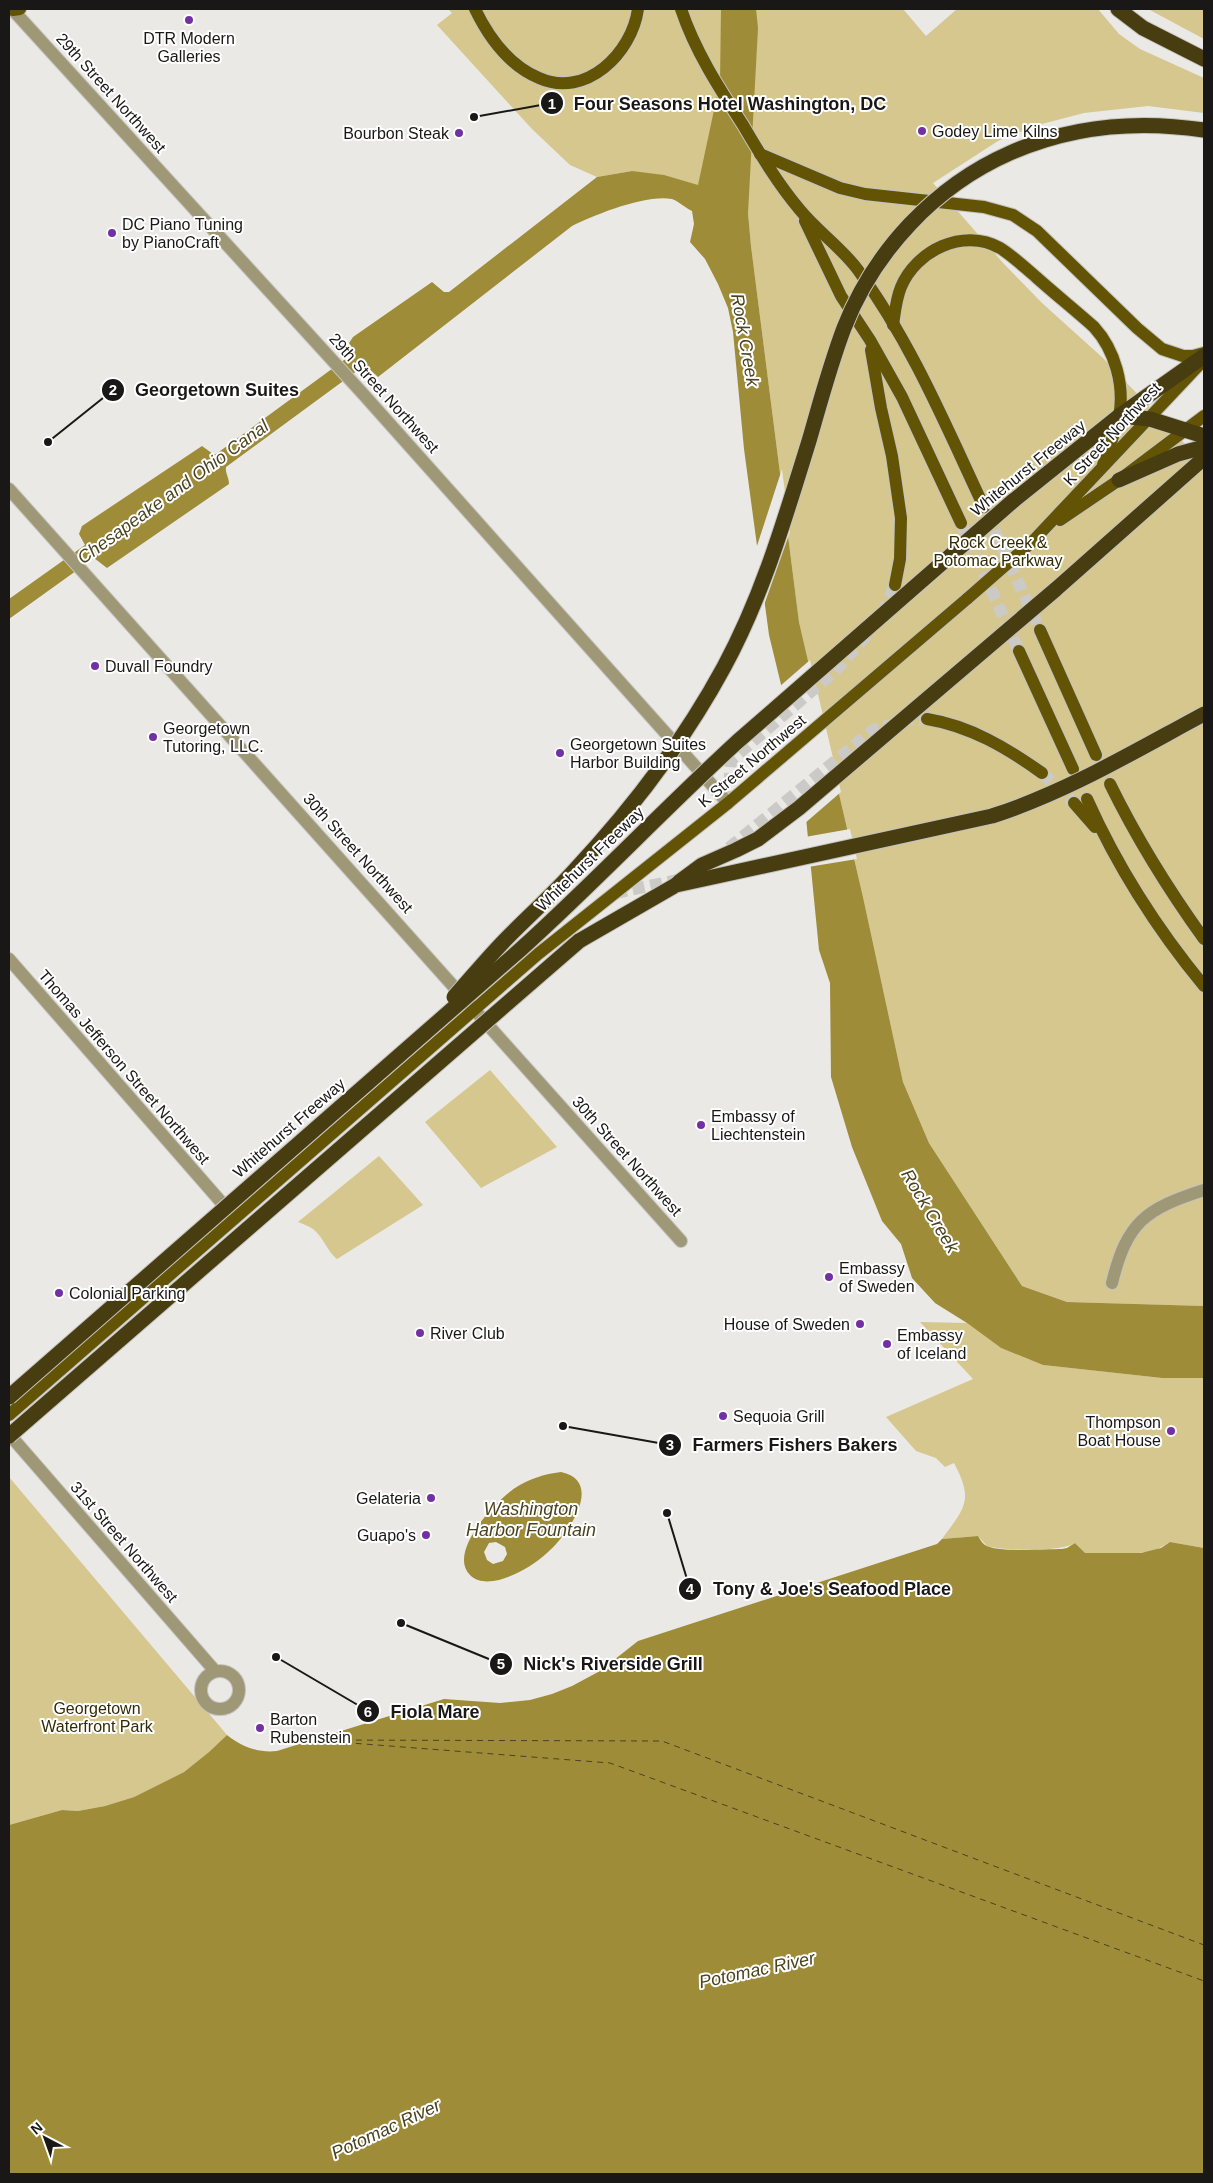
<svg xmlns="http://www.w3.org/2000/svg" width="1213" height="2183" viewBox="0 0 1213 2183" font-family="Arial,sans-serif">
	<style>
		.green { fill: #d5c78e }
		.water { fill: #9e8c38; fill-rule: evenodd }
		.pier { fill: #eae9e5 }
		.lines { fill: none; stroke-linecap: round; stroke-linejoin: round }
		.ferry { stroke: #4b431f; stroke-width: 1; stroke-dasharray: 6 5; stroke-linecap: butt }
		.major-tunnel { stroke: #cbcac6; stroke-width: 12; stroke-dasharray: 12 6; stroke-linecap: butt }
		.minor-casing { stroke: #c4c3c0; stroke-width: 14 }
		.major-casing { stroke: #c4c3c0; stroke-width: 14 }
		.highway-casing { stroke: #c4c3c0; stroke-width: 17 }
		.minor { stroke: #9f9876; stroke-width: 12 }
		.major { stroke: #635405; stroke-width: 12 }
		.highway { stroke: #473d10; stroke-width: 15 }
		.major-bridge-casing { stroke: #c4c3c0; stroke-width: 14; stroke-linecap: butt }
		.highway-bridge-casing { stroke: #c4c3c0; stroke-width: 17; stroke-linecap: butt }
		.major-bridge { stroke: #635405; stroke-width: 12 }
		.highway-bridge { stroke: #473d10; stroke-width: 15 }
		.poi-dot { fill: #7330a5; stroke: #fff; stroke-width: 2 }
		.labels { text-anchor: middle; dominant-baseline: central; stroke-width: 4; stroke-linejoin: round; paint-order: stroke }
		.poi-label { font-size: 16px; fill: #191817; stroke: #fff; text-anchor: start }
		.street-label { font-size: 16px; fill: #191817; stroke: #fff }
		.park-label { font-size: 16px; fill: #332b05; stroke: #fff }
		.water-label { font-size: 18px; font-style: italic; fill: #4b431f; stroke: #fff }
		.leader { fill: none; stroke: #191817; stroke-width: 2 }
		.callout-dot { fill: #191817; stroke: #fff; stroke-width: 2 }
		.mark-label { font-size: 15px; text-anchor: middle; font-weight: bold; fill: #fff }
		.callout-label { font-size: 18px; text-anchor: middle; font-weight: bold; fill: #191817; stroke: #fff; stroke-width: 4; stroke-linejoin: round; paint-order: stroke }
	</style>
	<rect width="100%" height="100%" fill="#eae9e5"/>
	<!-- green -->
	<g class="green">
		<path d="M 448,9 L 903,9 L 926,36 L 957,9 L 1098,9 L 1119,34 L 1140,49 L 1204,78 L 1204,113 L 1148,106 L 1084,113 L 1038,125 L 998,141 L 933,183 L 1004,264 L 1042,303 L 1103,358 L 1204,464 L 1204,1306 L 1067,1302 L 1022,1286 L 929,1143 L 903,1082 L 863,897 L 799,622 L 751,246 L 748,213 L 632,171 L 597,177 L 570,165 L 532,129 L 437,25 L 452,13 Z"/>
		<path d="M 1148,9 L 1204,9 L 1204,39 Z"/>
		<path d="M 490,1070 L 557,1147 L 481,1188 L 425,1122 Z"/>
		<path d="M 379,1156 L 423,1205 L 337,1259 C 327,1251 324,1238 313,1229 C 309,1226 303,1224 298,1222 Z"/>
		<path d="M 920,1322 L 967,1323 L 1001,1348 L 1043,1365 L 1162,1378 L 1204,1378 L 1204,1548 L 1170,1542 L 1154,1551 L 1139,1553 L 1085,1554 L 1075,1543 C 1061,1552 1005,1551 987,1546 L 978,1536 L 942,1539 C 965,1507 974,1501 954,1463 L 945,1467 L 936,1458 L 916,1451 L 886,1417 L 973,1379 Z"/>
		<path d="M 9,1477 L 227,1735 L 209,1752 L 184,1772 L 134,1797 L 105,1806 L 78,1811 L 62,1810 L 9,1825 Z"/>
	</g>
	<!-- water -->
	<g class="water">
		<path d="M 721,9 L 756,9 L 758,28 L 748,213 L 751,246 L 799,622 L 863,897 L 903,1082 L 929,1143 L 1022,1286 L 1067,1302 L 1204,1306 L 1204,1378 L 1162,1378 L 1043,1365 L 1001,1348 L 967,1323 L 935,1303 L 912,1278 L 901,1244 L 882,1221 L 852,1147 L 831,1077 L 830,983 L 819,950 L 801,767 L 769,635 L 744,449 L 733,332 L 728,308 L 718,284 L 705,259 L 690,242 L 694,224 L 692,211 C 686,208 678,201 672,199 C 646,194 594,215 572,226 L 378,377 L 365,365 L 226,467 C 225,473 229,477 229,484 L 107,568 L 94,558 L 9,619 L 9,599 L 85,545 L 79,534 L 82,526 L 202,446 L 213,454 L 216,454 L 355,352 L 349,343 L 353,337 L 432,282 L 444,292 L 449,292 L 597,177 L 632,171 L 664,175 L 698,185 L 720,82 Z"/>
		<path d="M 561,1472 C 605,1481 568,1535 548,1552 C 534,1565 517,1575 499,1580 C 489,1582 478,1583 470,1575 C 447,1552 496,1501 515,1488 C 529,1479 544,1474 561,1472 ZM 496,1542 L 505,1547 L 507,1554 L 503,1561 L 493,1564 L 487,1560 L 484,1552 L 489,1543 Z"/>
		<path d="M 978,1536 C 980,1539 982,1543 985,1545 C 997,1553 1046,1549 1062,1549 L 1067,1548 L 1075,1543 L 1085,1553 L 1141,1553 L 1161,1548 L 1170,1542 L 1204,1548 L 1204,2174 L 9,2174 L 9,1825 L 62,1810 L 78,1811 L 105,1806 L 134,1797 L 184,1772 L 209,1752 L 227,1735 C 242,1747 258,1753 277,1751 L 444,1699 L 500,1703 L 530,1700 L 552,1694 L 572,1686 L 600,1671 L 638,1641 L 937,1544 L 942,1539 Z"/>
	</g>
	<!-- pier -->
	<g class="pier">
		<path d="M 782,469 L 790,532 L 763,608 L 755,552 Z"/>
		<path d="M 810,660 L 841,792 L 804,824 L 798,767 L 779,687 Z"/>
		<path d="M 850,829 L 857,859 L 808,867 L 805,837 Z"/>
	</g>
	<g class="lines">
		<!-- ferry -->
		<g class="ferry">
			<path d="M 312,1740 L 610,1763 L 1204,1981"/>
			<path d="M 323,1740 L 662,1741 L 1204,1945"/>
		</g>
		<!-- major-tunnel -->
		<g class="major-tunnel">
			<path d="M 987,514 L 1040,630"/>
			<path d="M 961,523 L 1019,651"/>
			<path d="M 882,614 L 895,585"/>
			<path d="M 1042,773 L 1074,803"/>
			<path d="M 728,803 L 731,760 L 835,671 L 868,634"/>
			<path d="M 729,848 L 873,730 L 911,719 L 927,719"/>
			<path d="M 615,893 L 678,880"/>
		</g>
		<defs>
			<g id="minor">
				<path d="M 12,9 L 364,395 L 728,803"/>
				<path d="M 9,489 L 681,1241"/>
				<path d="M 9,959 L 235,1218"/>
				<path d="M 1112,1283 C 1127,1222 1145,1209 1204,1190"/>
				<path d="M 9,1434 L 215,1671"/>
				<circle cx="220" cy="1690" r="19"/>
			</g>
			<g id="major">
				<path d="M 475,9 C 489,38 508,65 539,78 C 586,99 632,53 638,9"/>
				<path d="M 681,9 C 695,51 719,88 743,125 C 760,154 778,184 800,210 C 817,231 842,248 858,270 C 911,342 946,426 984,507"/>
				<path d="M 13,10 L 20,9"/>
				<path d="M 760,154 L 840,188 L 865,194 L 984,207 L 1013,215 L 1037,231 L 1137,328 L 1162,349 L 1183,356 L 1193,356 L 1204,353"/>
				<path d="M 805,221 L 841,296 L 870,340 L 902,397 L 961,523"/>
				<path d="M 893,325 C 895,312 896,299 901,287 C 916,251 963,227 1000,248 C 1013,256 1024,267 1036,277 C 1055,294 1075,310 1094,327 C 1115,350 1125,386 1119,417 C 1115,433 1108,450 1103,465"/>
				<path d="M 871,350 L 881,408 L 892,456 L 901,518 L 900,559 L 895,585"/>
				<path d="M 1060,520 L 1119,480 L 1204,416"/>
				<path d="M 1032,542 L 1200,364"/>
				<path d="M 1040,630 L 1096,755"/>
				<path d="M 1019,651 L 1073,769"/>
				<path d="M 927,719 C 970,726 1007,748 1042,773"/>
				<path d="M 1110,784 C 1137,839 1168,889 1204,939"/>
				<path d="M 1087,799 C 1117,866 1157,929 1204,986"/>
				<path d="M 1074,803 L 1095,827"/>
				<path d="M 9,1415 L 538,954 L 728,803 L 968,598"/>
			</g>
			<g id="highway">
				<path d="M 1118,9 L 1143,28 L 1204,59"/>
				<path d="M 1119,416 L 1150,419 L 1204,436"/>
				<path d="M 1119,480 L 1178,454 L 1204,447"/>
				<path d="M 1013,501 L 1119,416 L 1204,356"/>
				<path d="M 1055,590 L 1204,458"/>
				<path d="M 579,941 L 676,885"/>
			</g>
		</defs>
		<!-- minor casing -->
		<use href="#minor" class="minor-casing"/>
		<!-- major casing -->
		<use href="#major" class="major-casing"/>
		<!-- highway casing -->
		<use href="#highway" class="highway-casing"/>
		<!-- minor -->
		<use href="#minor" class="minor"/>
		<!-- major -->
		<use href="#major" class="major"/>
		<!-- highway -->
		<use href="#highway" class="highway"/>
		<defs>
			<path id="major-bridge" d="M 968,598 L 1032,542"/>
			<g id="highway-bridge">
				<path d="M 679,882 L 702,865 L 736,850 L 758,839 L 799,808 L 1055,590"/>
				<path d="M 676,885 L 992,816 C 1067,792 1135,751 1204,714"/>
				<path d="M 454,997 C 472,977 489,956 508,937 C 530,915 553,894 574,871 C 630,811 685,739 724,667 C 763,595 785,518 809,441 C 820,403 830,365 844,328 C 874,251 935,186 1010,153 C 1073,125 1137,120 1204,130"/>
				<path d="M 9,1397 L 521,949 C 595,882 663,810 737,742 L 1013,501"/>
				<path d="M 9,1436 L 579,941"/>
			</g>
		</defs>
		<!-- major-bridge casing -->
		<use href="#major-bridge" class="major-bridge-casing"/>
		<!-- highway-bridge casing -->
		<use href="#highway-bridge" class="highway-bridge-casing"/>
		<!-- major-bridge -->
		<use href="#major-bridge" class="major-bridge"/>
		<!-- highway-bridge -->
		<use href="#highway-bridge" class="highway-bridge"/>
	</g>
	<!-- markers -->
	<g class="poi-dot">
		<circle cx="189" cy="20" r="5"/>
		<circle cx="922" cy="131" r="5"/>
		<circle cx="459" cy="133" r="5"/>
		<circle cx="112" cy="233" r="5"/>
		<circle cx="95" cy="666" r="5"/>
		<circle cx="153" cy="737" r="5"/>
		<circle cx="560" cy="753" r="5"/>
		<circle cx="701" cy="1125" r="5"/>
		<circle cx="829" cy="1277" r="5"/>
		<circle cx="59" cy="1293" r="5"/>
		<circle cx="860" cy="1324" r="5"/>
		<circle cx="420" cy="1333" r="5"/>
		<circle cx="887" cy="1344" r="5"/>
		<circle cx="723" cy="1416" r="5"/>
		<circle cx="1171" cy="1431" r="5"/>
		<circle cx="431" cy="1498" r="5"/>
		<circle cx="426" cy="1535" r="5"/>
		<circle cx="260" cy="1728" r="5"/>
	</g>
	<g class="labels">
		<!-- poi labels -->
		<g class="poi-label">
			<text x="189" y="38" text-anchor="middle">DTR Modern<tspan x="189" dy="18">Galleries</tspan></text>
			<text x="932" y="131">Godey Lime Kilns</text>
			<text x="449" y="133" text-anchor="end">Bourbon Steak</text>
			<text x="122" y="224">DC Piano Tuning<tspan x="122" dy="18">by PianoCraft</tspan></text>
			<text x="105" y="666">Duvall Foundry</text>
			<text x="163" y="728">Georgetown<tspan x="163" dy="18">Tutoring, LLC.</tspan></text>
			<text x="570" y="744">Georgetown Suites<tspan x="570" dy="18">Harbor Building</tspan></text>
			<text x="711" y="1116">Embassy of<tspan x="711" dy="18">Liechtenstein</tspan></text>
			<text x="839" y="1268">Embassy<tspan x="839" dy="18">of Sweden</tspan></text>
			<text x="69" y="1293">Colonial Parking</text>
			<text x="850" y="1324" text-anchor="end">House of Sweden</text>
			<text x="430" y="1333">River Club</text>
			<text x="897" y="1335">Embassy<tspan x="897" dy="18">of Iceland</tspan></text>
			<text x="733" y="1416">Sequoia Grill</text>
			<text x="1161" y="1422" text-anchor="end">Thompson<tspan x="1161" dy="18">Boat House</tspan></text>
			<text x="421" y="1498" text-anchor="end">Gelateria</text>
			<text x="416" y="1535" text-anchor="end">Guapo's</text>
			<text x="270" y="1719">Barton<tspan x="270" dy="18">Rubenstein</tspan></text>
		</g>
		<!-- street labels -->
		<g class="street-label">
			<text transform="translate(111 93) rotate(48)">29th Street Northwest</text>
			<text transform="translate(384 393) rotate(48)">29th Street Northwest</text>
			<text transform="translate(1112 434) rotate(-47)">K Street Northwest</text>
			<text transform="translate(1028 468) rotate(-39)">Whitehurst Freeway</text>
			<text transform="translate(752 761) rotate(-40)">K Street Northwest</text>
			<text transform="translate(358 853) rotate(48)">30th Street Northwest</text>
			<text transform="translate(590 859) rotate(-44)">Whitehurst Freeway</text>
			<text transform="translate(124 1067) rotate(49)">Thomas Jefferson Street Northwest</text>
			<text transform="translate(289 1128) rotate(-41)">Whitehurst Freeway</text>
			<text transform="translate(627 1156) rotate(48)">30th Street Northwest</text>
			<text transform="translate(124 1542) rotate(49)">31st Street Northwest</text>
		</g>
		<!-- park labels -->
		<g class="park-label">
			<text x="998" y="542">Rock Creek &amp;<tspan x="998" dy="18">Potomac Parkway</tspan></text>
			<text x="97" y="1708">Georgetown<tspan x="97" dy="18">Waterfront Park</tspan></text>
		</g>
		<!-- water labels -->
		<g class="water-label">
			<text transform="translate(745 340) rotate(80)">Rock Creek</text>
			<text transform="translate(173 492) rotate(-36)">Chesapeake and Ohio Canal</text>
			<text transform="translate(930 1211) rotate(59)">Rock Creek</text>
			<text x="531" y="1509">Washington<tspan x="531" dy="21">Harbor Fountain</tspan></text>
			<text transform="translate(757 1970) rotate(-12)">Potomac River</text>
			<text transform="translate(386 2129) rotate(-25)">Potomac River</text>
		</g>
	</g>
	<!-- callouts -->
	<path class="leader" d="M474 117L552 103M48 442L113 390M563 1426L670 1445M667 1513L690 1589M401 1623L501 1664M276 1657L368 1711"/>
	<g class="callout-dot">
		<circle cx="474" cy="117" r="5"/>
		<circle cx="48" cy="442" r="5"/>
		<circle cx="563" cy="1426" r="5"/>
		<circle cx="667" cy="1513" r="5"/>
		<circle cx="401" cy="1623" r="5"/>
		<circle cx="276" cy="1657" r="5"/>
		<circle cx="552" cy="103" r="12"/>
		<circle cx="113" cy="390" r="12"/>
		<circle cx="670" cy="1445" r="12"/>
		<circle cx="690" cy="1589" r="12"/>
		<circle cx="501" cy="1664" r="12"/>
		<circle cx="368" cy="1711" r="12"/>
	</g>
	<g class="mark-label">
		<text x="552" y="109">1</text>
		<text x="113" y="395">2</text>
		<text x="670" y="1450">3</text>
		<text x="690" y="1594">4</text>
		<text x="501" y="1669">5</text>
		<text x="368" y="1717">6</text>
	</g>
	<g class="callout-label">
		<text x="730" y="110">Four Seasons Hotel Washington, DC</text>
		<text x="217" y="396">Georgetown Suites</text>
		<text x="795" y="1451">Farmers Fishers Bakers</text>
		<text x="832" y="1595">Tony &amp; Joe's Seafood Place</text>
		<text x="613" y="1670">Nick's Riverside Grill</text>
		<text x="435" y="1718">Fiola Mare</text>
	</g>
	<!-- border -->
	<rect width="1213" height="2183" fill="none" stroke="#191817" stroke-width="20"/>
	<!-- north arrow -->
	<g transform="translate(45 2138) rotate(319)" stroke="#ffffff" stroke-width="4" paint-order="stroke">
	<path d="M0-4L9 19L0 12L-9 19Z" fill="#191817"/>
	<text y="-8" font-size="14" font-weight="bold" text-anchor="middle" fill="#191817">N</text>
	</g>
</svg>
